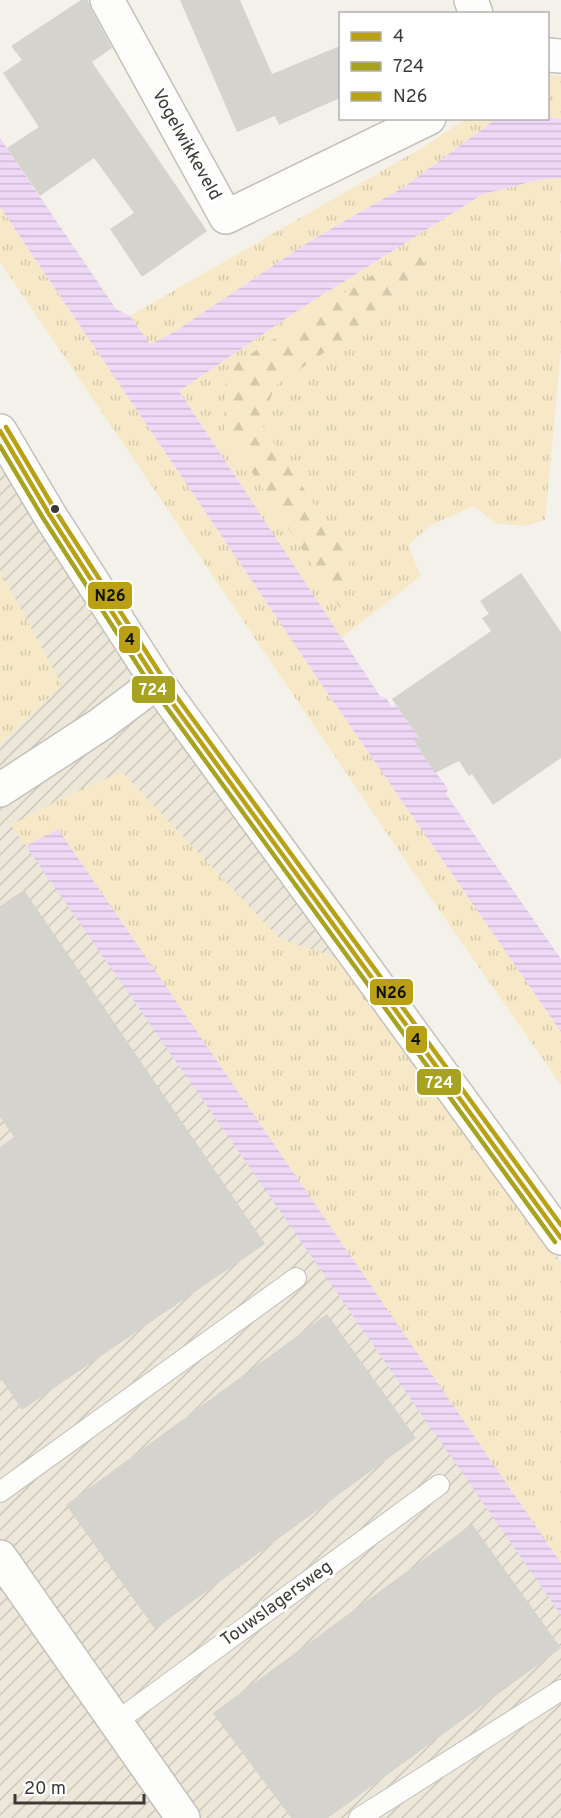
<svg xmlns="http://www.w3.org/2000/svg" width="561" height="1818" viewBox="0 0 561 1818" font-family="Overpass,sans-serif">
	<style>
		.industrial { fill: url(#industrial-furrows) }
		.grass { fill: url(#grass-tufts) }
		.forest { fill: url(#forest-firs) }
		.water { fill: url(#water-rules) }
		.building { fill: #d5d3cd }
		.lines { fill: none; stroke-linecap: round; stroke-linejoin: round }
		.lane-casing { stroke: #c3c1bc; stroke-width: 22 }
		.street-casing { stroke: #c3c1bc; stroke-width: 36 }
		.secondary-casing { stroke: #c3c1bc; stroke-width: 36 }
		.lane { stroke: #fdfdfc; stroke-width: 20 }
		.street { stroke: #fdfdfc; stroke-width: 33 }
		.secondary { stroke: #fdfdfc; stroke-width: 33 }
		.bus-1-casing { stroke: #fff; stroke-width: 9 }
		.bus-2-casing { stroke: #fff; stroke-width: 9 }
		.bus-3-casing { stroke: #fff; stroke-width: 9 }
		.bus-1 { stroke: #b9a113; stroke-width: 4.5 }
		.bus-2 { stroke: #a7a320; stroke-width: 4.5 }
		.bus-3 { stroke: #b9a113; stroke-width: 4.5 }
		.bus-dot { fill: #3c3a35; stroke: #fff; stroke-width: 2 }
		.labels { text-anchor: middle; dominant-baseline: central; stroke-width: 6; stroke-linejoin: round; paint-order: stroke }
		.street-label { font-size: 18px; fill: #3c3a35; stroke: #fff }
		.line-badge { stroke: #fff; stroke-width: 2 }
		.badge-label { font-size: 16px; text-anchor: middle; font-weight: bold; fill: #fff }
		.pale-badge-label { font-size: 16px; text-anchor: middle; font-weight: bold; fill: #111 }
	</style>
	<defs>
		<pattern id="industrial-furrows" width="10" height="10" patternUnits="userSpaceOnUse" patternTransform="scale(1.5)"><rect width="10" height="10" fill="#ece7d9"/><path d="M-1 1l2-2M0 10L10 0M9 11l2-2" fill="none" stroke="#cbc7bb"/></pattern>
		<pattern id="grass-tufts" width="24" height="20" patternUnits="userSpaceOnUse" patternTransform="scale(1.5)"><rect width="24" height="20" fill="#f7e9c7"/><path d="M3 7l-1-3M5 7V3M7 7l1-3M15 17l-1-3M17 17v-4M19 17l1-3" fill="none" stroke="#d5c9ac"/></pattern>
		<pattern id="forest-firs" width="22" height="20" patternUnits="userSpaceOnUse" patternTransform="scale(1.5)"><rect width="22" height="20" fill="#f7e9c7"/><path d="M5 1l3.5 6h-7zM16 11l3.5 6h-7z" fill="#d5c9ac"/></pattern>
		<pattern id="water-rules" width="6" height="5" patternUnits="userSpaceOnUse" patternTransform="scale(1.5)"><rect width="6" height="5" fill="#eed8f6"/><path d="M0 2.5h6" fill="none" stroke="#cdbad4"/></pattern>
	</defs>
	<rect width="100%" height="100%" fill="#f4f1ea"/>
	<!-- industrial -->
	<path class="industrial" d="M 0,436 L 398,1002 L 561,1262 L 561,1818 L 0,1818 Z"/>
	<!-- grass -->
	<g class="grass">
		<path d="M 548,75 L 561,76 L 561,119 L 548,117 Z"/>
		<path d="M 466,119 L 496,119 L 404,187 L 310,241 L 174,332 L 150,344 L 130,316 L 420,149 Z"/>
		<path d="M 561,178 L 561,252 L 559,255 L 561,267 L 561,349 L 545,520 L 524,526 L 495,523 L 474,506 L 431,525 L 408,545 L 421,576 L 341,638 L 179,391 L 297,311 L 483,194 L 538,180 Z"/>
		<path d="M 0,207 L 324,688 L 561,1032 L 561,1085 L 437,907 L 0,262 Z"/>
		<path d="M 0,571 L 62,685 L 0,744 Z"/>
		<path d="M 122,772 L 280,939 L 338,958 L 561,1265 L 561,1563 L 58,830 L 26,846 L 11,825 L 70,794 Z"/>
	</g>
	<!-- forest -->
	<path class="forest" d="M 431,237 L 417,291 L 276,385 L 260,422 L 350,559 L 340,608 L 224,429 L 226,370 Z"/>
	<!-- water -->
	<g class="water">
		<path d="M 548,117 L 561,119 L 561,178 L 538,180 L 483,194 L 297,311 L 179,391 L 380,696 L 386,698 L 392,707 L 396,705 L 419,738 L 414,742 L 448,789 L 446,794 L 561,959 L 561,1032 L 324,688 L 0,207 L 0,138 L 116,309 L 130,316 L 150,344 L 174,332 L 310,241 L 404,187 L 496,119 L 548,118 Z"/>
		<path d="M 58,829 L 561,1563 L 561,1615 L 26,846 Z"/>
	</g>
	<!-- building -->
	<g class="building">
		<path d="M 81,0 L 88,0 L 91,9 L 112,48 L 92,62 L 207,231 L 142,277 L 110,229 L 134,213 L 94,158 L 40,196 L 7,148 L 39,127 L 3,73 L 22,60 L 11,46 Z"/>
		<path d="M 180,0 L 240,0 L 272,74 L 340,46 L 340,98 L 279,125 L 275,116 L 237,132 Z"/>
		<path d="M 521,573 L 561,632 L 561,758 L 493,805 L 472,774 L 469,776 L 459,761 L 435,773 L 414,741 L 419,738 L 392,699 L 491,631 L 482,618 L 489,614 L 480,601 Z"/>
		<path d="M 24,890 L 265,1244 L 22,1410 L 0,1377 L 0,1147 L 14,1137 L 0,1117 L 0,906 Z"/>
		<path d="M 327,1314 L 416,1438 L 155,1629 L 66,1505 Z"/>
		<path d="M 472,1524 L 561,1648 L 328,1818 L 291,1818 L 213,1713 Z"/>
	</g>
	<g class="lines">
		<defs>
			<g id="lane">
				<path d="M 0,1492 L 296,1278"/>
				<path d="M 116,1722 L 439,1485"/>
				<path d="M 359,1818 L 561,1690"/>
			</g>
			<g id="street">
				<path d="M 107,0 L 226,217 L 429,118"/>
				<path d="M 471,0 L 476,14"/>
				<path d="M 548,55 L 561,56"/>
				<path d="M 0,790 L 101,724 L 157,682"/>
				<path d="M 0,1557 L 183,1818"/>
			</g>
			<path id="secondary" d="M 0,431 L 49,514 L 157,682 L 561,1238"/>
		</defs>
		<!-- lane casing -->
		<use href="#lane" class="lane-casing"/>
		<!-- street casing -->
		<use href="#street" class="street-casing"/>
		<!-- secondary casing -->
		<use href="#secondary" class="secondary-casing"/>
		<!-- lane -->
		<use href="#lane" class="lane"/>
		<!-- street -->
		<use href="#street" class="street"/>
		<!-- secondary -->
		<use href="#secondary" class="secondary"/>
		<defs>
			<path id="bus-1" d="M 0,431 L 49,514 L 157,682 L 561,1238"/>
			<path id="bus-2" d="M 0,446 L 43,518 L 151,686 L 555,1242"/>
			<path id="bus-3" d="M 6,427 L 55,510 L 163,678 L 561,1225"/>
		</defs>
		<!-- bus-1 casing -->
		<use href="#bus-1" class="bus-1-casing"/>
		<!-- bus-2 casing -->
		<use href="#bus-2" class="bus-2-casing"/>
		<!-- bus-3 casing -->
		<use href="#bus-3" class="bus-3-casing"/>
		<!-- bus-1 -->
		<use href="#bus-1" class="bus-1"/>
		<!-- bus-2 -->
		<use href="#bus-2" class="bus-2"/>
		<!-- bus-3 -->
		<use href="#bus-3" class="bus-3"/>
	</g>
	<!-- markers -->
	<circle class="bus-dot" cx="55" cy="509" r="5"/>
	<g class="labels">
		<!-- street labels -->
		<g class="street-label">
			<text transform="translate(186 145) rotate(61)">Vogelwikkeveld</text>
			<text transform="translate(277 1604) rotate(-36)">Touwslagersweg</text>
		</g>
	</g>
	<g class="line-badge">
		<rect x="87" y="581" width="46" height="29" rx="6" fill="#b9a113"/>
		<rect x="118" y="625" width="23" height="29" rx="6" fill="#b9a113"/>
		<rect x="131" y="675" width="45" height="29" rx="6" fill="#a7a320"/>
		<rect x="369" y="978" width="45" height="28" rx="6" fill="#b9a113"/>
		<rect x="405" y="1025" width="23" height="29" rx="6" fill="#b9a113"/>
		<rect x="416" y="1068" width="46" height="28" rx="6" fill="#a7a320"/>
	</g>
	<g class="badge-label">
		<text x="153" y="695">724</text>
		<text x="439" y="1088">724</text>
	</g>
	<g class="pale-badge-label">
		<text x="110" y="601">N26</text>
		<text x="130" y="645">4</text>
		<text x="391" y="998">N26</text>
		<text x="416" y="1045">4</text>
	</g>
	<!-- legend -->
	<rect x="339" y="12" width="210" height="108" fill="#ffffff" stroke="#b1b0ae" stroke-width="1.5"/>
	<rect x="351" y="32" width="30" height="9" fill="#b9a113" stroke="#b1b0ae" stroke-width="1.5"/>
	<text x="393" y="42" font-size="18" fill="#3c3a35">4</text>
	<rect x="351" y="62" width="30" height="9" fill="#a7a320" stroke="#b1b0ae" stroke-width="1.5"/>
	<text x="393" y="72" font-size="18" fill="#3c3a35">724</text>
	<rect x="351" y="92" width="30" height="9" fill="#b9a113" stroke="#b1b0ae" stroke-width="1.5"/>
	<text x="393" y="102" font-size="18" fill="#3c3a35">N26</text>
	<!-- scale -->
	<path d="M15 1794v9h129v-9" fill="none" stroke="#3c3a35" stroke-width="3"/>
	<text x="24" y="1794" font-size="18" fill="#3c3a35" stroke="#ffffff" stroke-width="4.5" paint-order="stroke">20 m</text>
</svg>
